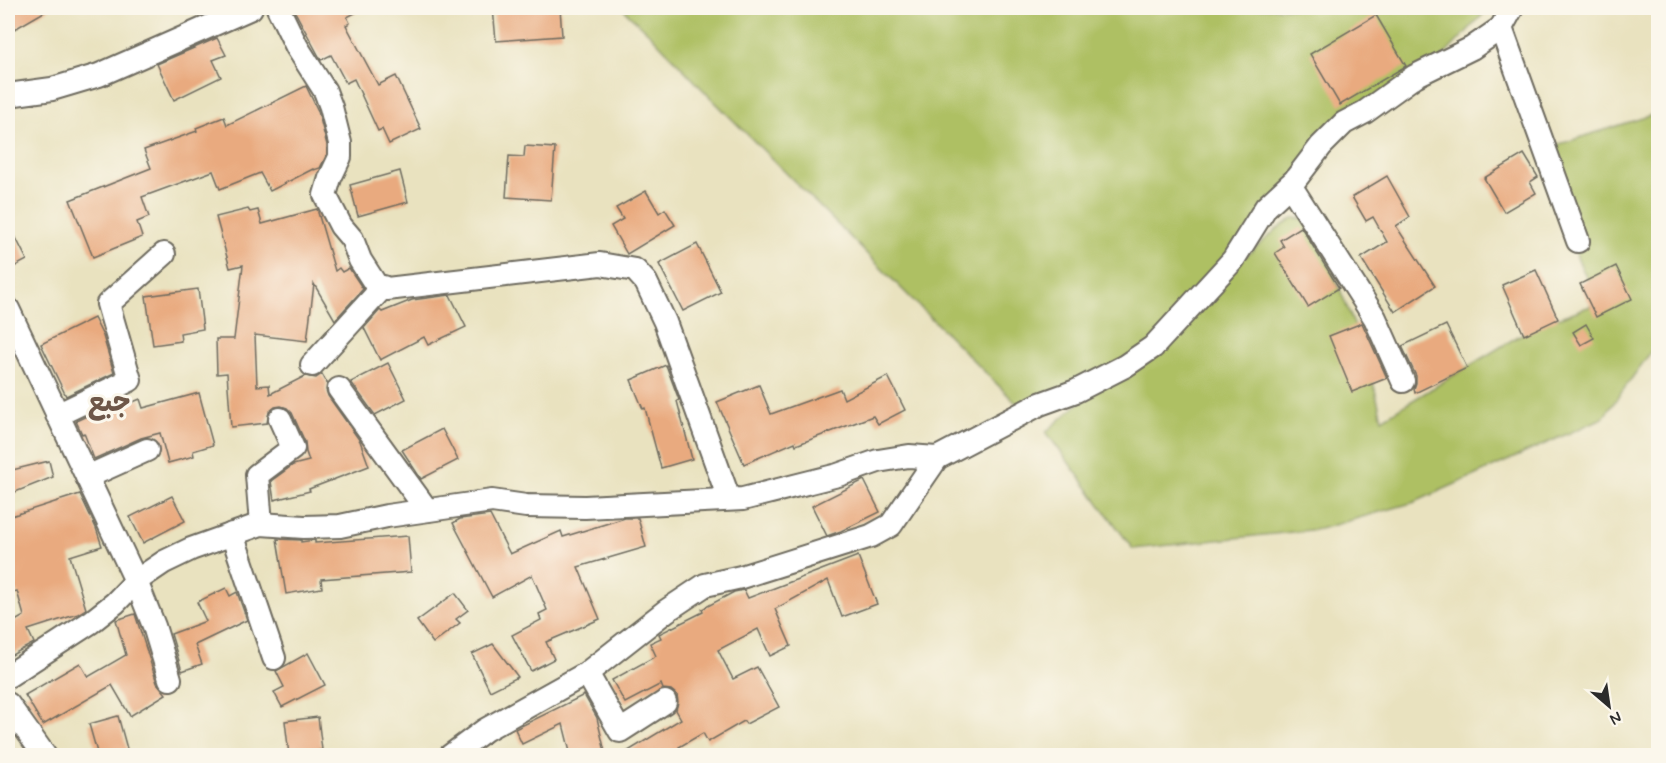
<svg xmlns="http://www.w3.org/2000/svg" width="1666" height="763" viewBox="0 0 1666 763" font-family="Mynerve,'Playpen Sans Arabic',sans-serif">
	<style>
		.green { fill: #aec064; stroke: #6c7648; stroke-width: 1.5 }
		.building { fill: #e9aa7f }
		.lines { fill: none; stroke-linecap: round; stroke-linejoin: round }
		.minor-casing { stroke: #6e6b5f; stroke-width: 26 }
		.minor { stroke: #fff; stroke-width: 22 }
		.labels { text-anchor: middle; dominant-baseline: central; stroke-width: 6; stroke-linejoin: round; paint-order: stroke }
		.quarter-label { font-size: 27px; font-weight: bold; fill: #6e5748; stroke: #fbf7ec }
	</style>
	<rect width="100%" height="100%" fill="#fbf7ec"/>
	<filter id="ink" filterUnits="userSpaceOnUse"><feTurbulence type="fractalNoise" baseFrequency=".0167" numOctaves="2"/><feDisplacementMap in="SourceGraphic" scale="12" xChannelSelector="R" yChannelSelector="G"/><feConvolveMatrix kernelMatrix="1 2 1 2 8 2 1 2 1" color-interpolation-filters="sRGB"/></filter>
	<filter id="wash" filterUnits="userSpaceOnUse"><feTurbulence type="fractalNoise" baseFrequency=".008" numOctaves="4" result="noise"/><feDisplacementMap in="SourceGraphic" scale="24" xChannelSelector="R" yChannelSelector="G"/><feGaussianBlur stdDeviation="1.35" result="paint"/><feColorMatrix in="noise" values="0 0 0 0 0 0 0 0 0 0 0 0 0 0 0 0 0 1.4 0 .05"/><feComposite in="paint" operator="in"/></filter>
	<g filter="url(#wash)">
		<rect width="100%" height="100%" fill="#e9e2bf"/>
		<!-- green -->
		<path class="green" d="M 622,8 L 1489,8 L 1436,64 L 1344,123 L 1197,299 L 1277,229 L 1293,218 L 1306,219 L 1333,272 L 1367,357 L 1382,419 L 1535,326 L 1599,303 L 1578,260 L 1544,149 L 1658,113 L 1658,342 L 1603,418 L 1415,502 L 1320,529 L 1133,549 L 1046,432 L 1117,369 L 1024,411 L 706,93 L 651,35 Z"/>
		<g id="blocks">
			<!-- building -->
			<g class="building">
				<path d="M 8,8 L 51,8 L 8,33 Z"/>
				<path d="M 293,8 L 365,8 L 347,17 L 350,23 L 346,25 L 378,85 L 396,76 L 421,129 L 389,144 L 382,129 L 378,131 L 354,79 L 346,83 L 331,55 L 321,60 Z"/>
				<path d="M 493,8 L 560,8 L 562,36 L 496,41 Z"/>
				<path d="M 1376,15 L 1406,66 L 1340,105 L 1310,54 Z"/>
				<path d="M 217,38 L 226,55 L 213,60 L 221,77 L 174,100 L 157,64 Z"/>
				<path d="M 306,86 L 318,111 L 327,145 L 327,154 L 320,168 L 314,170 L 313,169 L 270,191 L 260,173 L 220,189 L 213,171 L 142,197 L 149,217 L 137,222 L 142,237 L 93,257 L 70,200 L 151,168 L 144,150 L 197,131 L 196,128 L 224,117 L 227,125 Z"/>
				<path d="M 525,146 L 555,148 L 551,200 L 506,197 L 509,156 L 524,157 Z"/>
				<path d="M 1524,154 L 1538,177 L 1530,182 L 1536,193 L 1504,212 L 1484,178 Z"/>
				<path d="M 400,171 L 408,202 L 358,216 L 350,185 Z"/>
				<path d="M 1387,176 L 1410,217 L 1396,226 L 1435,286 L 1395,312 L 1361,258 L 1387,242 L 1373,217 L 1366,221 L 1352,197 Z"/>
				<path d="M 646,191 L 659,213 L 665,209 L 675,225 L 627,254 L 611,226 L 623,219 L 616,208 Z"/>
				<path d="M 248,209 L 250,212 L 258,210 L 262,224 L 317,209 L 335,271 L 339,268 L 342,272 L 349,268 L 363,289 L 335,320 L 314,284 L 307,341 L 255,335 L 257,386 L 269,385 L 270,394 L 305,376 L 316,378 L 322,374 L 327,383 L 326,390 L 328,396 L 360,441 L 369,466 L 309,489 L 310,491 L 274,500 L 271,481 L 293,465 L 309,461 L 306,452 L 305,442 L 292,413 L 287,408 L 281,406 L 275,407 L 269,412 L 267,423 L 231,427 L 227,373 L 217,374 L 216,339 L 234,339 L 243,265 L 230,268 L 216,217 Z"/>
				<path d="M 8,222 L 27,260 L 8,270 Z"/>
				<path d="M 1301,227 L 1339,288 L 1308,307 L 1275,253 L 1284,247 L 1280,240 Z"/>
				<path d="M 697,244 L 721,292 L 683,311 L 659,264 Z"/>
				<path d="M 1616,266 L 1632,299 L 1596,317 L 1580,284 Z"/>
				<path d="M 1536,270 L 1558,319 L 1524,335 L 1502,285 Z"/>
				<path d="M 198,289 L 203,329 L 180,333 L 181,341 L 153,345 L 146,296 Z"/>
				<path d="M 450,295 L 466,327 L 428,345 L 424,337 L 380,360 L 364,328 L 380,310 L 382,312 L 412,300 Z"/>
				<path d="M 94,318 L 103,336 L 114,373 L 66,396 L 41,344 Z"/>
				<path d="M 1362,323 L 1387,378 L 1352,392 L 1329,336 Z"/>
				<path d="M 1586,324 L 1594,338 L 1581,345 L 1573,332 Z"/>
				<path d="M 1446,325 L 1467,368 L 1415,393 L 1414,389 L 1416,383 L 1416,376 L 1402,346 Z"/>
				<path d="M 388,363 L 406,399 L 375,415 L 351,382 Z"/>
				<path d="M 666,365 L 679,400 L 677,401 L 692,459 L 661,468 L 645,408 L 643,409 L 631,380 Z"/>
				<path d="M 888,376 L 905,410 L 878,424 L 873,416 L 796,445 L 795,442 L 744,464 L 717,402 L 759,385 L 771,414 L 840,389 L 844,399 Z"/>
				<path d="M 199,393 L 213,445 L 193,451 L 194,456 L 168,463 L 160,433 L 141,438 L 94,459 L 84,433 L 82,434 L 76,421 L 95,412 L 97,417 L 140,399 L 143,408 Z"/>
				<path d="M 442,429 L 458,460 L 421,479 L 402,450 Z"/>
				<path d="M 49,461 L 53,477 L 8,495 L 8,471 Z"/>
				<path d="M 864,480 L 880,512 L 841,531 L 827,536 L 812,506 Z"/>
				<path d="M 80,494 L 96,528 L 102,546 L 70,556 L 86,609 L 78,614 L 28,630 L 34,643 L 8,657 L 8,625 L 24,616 L 17,591 L 8,594 L 8,517 Z"/>
				<path d="M 172,496 L 185,521 L 143,543 L 130,517 Z"/>
				<path d="M 490,515 L 510,554 L 561,531 L 563,537 L 625,518 L 638,518 L 646,547 L 578,567 L 600,619 L 546,642 L 554,659 L 531,671 L 512,635 L 541,620 L 539,614 L 547,610 L 532,575 L 492,597 L 453,523 L 460,519 Z"/>
				<path d="M 408,536 L 411,572 L 321,579 L 322,588 L 286,594 L 277,539 L 301,540 L 301,542 L 315,540 L 315,543 Z"/>
				<path d="M 858,556 L 877,604 L 842,617 L 828,580 L 775,609 L 791,646 L 770,656 L 758,629 L 718,650 L 733,679 L 757,667 L 779,707 L 746,724 L 744,721 L 708,742 L 703,733 L 679,747 L 684,756 L 620,756 L 681,719 L 676,710 L 678,702 L 677,695 L 671,690 L 663,689 L 661,684 L 625,703 L 612,680 L 656,656 L 650,643 L 661,638 L 659,634 L 703,612 L 702,609 L 734,592 L 744,590 L 748,598 Z"/>
				<path d="M 226,588 L 230,596 L 237,592 L 247,620 L 195,645 L 202,664 L 182,671 L 171,634 L 206,621 L 197,602 Z"/>
				<path d="M 455,593 L 468,610 L 456,619 L 460,623 L 433,643 L 417,621 Z"/>
				<path d="M 135,614 L 157,683 L 166,694 L 130,716 L 112,685 L 43,725 L 25,695 L 80,663 L 88,677 L 126,655 L 116,620 Z"/>
				<path d="M 493,644 L 518,677 L 490,691 L 472,654 Z"/>
				<path d="M 308,653 L 325,685 L 282,707 L 274,692 L 284,687 L 276,671 Z"/>
				<path d="M 584,695 L 597,718 L 606,756 L 571,756 L 563,724 L 522,744 L 515,729 Z"/>
				<path d="M 118,716 L 129,756 L 98,756 L 89,724 Z"/>
				<path d="M 318,717 L 322,750 L 289,755 L 285,721 Z"/>
			</g>
		</g>
	</g>
	<g filter="url(#ink)">
		<use href="#blocks" fill-opacity="0" stroke="#6e6b5f" stroke-width="1.5"/>
		<g class="lines">
			<defs>
				<g id="minor">
					<path d="M 278,8 L 297,47 L 325,91 L 331,107 L 340,143 L 340,157 L 330,178 L 325,195 L 341,226 L 352,239 L 360,260 L 376,285 L 387,289 L 600,264 L 635,270 L 646,282 L 665,322 L 729,499"/>
					<path d="M 1501,28 L 1578,241"/>
					<path d="M 8,95 L 52,89 L 99,75 L 251,8"/>
					<path d="M 1290,185 L 1375,318 L 1403,381"/>
					<path d="M 8,309 L 136,581 L 154,626 L 170,679"/>
					<path d="M 312,365 L 383,287"/>
					<path d="M 339,389 L 427,510"/>
					<path d="M 57,415 L 130,380 L 108,304 L 164,254"/>
					<path d="M 87,477 L 147,450"/>
					<path d="M 261,524 L 257,475 L 293,448 L 280,419"/>
					<path d="M 232,534 L 274,658"/>
					<path d="M 587,673 L 620,731 L 665,702"/>
					<path d="M 8,676 L 91,622 L 115,603 L 136,581 L 164,562 L 191,549 L 261,524 L 304,527 L 340,526 L 387,516 L 492,501 L 526,506 L 585,507 L 743,499 L 838,475 L 878,461 L 909,456 L 937,458"/>
					<path d="M 8,704 L 45,756"/>
					<path d="M 450,756 L 485,730 L 587,673 L 666,611 L 705,585 L 741,577 L 871,536 L 891,525 L 937,458 L 1040,404 L 1076,391 L 1125,366 L 1153,347 L 1233,260 L 1266,207 L 1295,180 L 1321,146 L 1344,123 L 1365,112 L 1415,76 L 1472,48 L 1501,28 L 1512,8"/>
				</g>
			</defs>
			<!-- minor casing -->
			<use href="#minor" class="minor-casing"/>
			<!-- minor -->
			<use href="#minor" class="minor"/>
		</g>
	</g>
	<g class="labels">
		<!-- quarter labels -->
		<g class="quarter-label">
			<text x="109" y="403">جبع</text>
		</g>
	</g>
	<!-- margin -->
	<rect width="1666" height="763" fill="none" stroke="#fbf7ec" stroke-width="30"/>
	<!-- north arrow -->
	<g transform="translate(1609 706) rotate(151)" stroke="#fbf7ec" stroke-width="4.5" paint-order="stroke">
	<path d="M0-4.5L10 22L0 15L-10 22Z" fill="#2b2b2b"/>
	<text y="-9" font-size="16" font-weight="bold" text-anchor="middle" fill="#2b2b2b">N</text>
	</g>
</svg>
